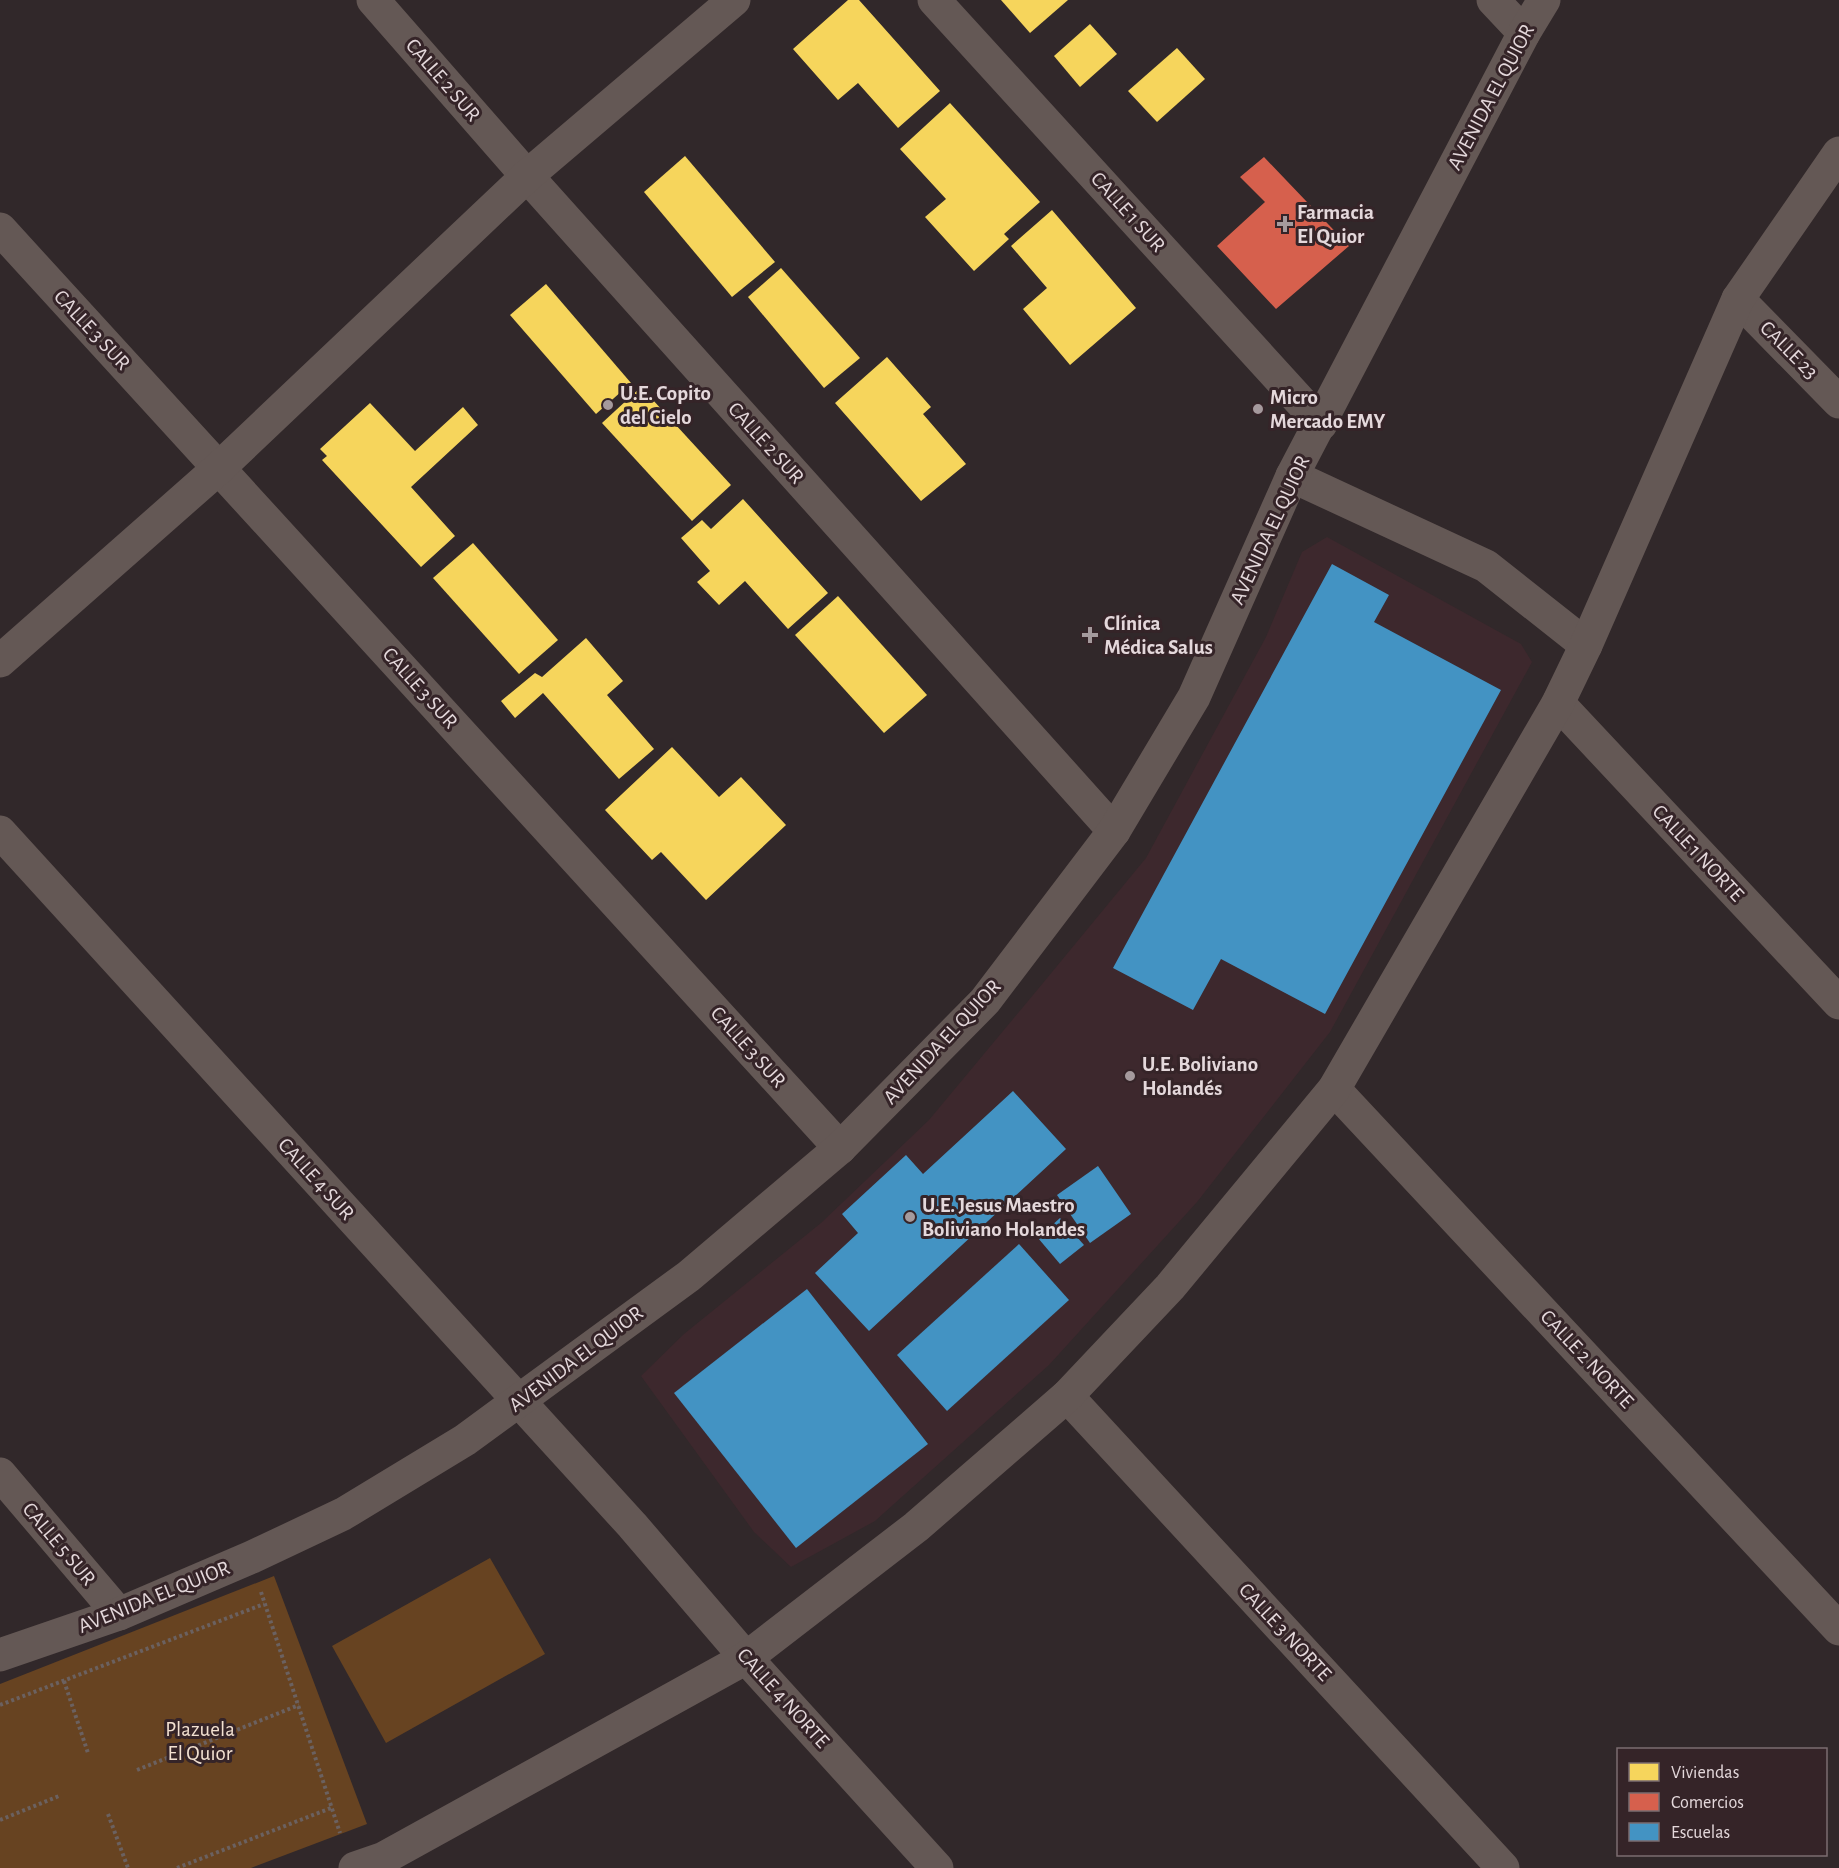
<svg xmlns="http://www.w3.org/2000/svg" width="1839" height="1868" viewBox="0 0 1839 1868" font-family="'Alegreya Sans',sans-serif">
	<style>
		.built { fill: #3d282d }
		.green { fill: #674321 }
		.homes { fill: #f6d55c }
		.shops { fill: #d6604d }
		.schools { fill: #4393c3 }
		.lines { fill: none; stroke-linecap: round; stroke-linejoin: round }
		.path { stroke: #6b6160; stroke-width: 4; stroke-dasharray: 3 3; stroke-linecap: butt }
		.minor { stroke: #645855; stroke-width: 33 }
		.tertiary { stroke: #645855; stroke-width: 33 }
		.poi-dot { fill: #a59a9d; stroke: #352428; stroke-width: 2 }
		.labels { text-anchor: middle; dominant-baseline: central; stroke-width: 6; stroke-linejoin: round; paint-order: stroke }
		.street-label { font-size: 21px; fill: #e4d8db; stroke: #352428 }
		.poi-label { font-size: 21px; font-weight: bold; fill: #e4d8db; stroke: #352428; text-anchor: start }
		.park-label { font-size: 21px; fill: #f3e1d1; stroke: #352428 }
	</style>
	<rect width="100%" height="100%" fill="#31282a"/>
	<!-- built -->
	<path class="built" d="M 1327,537 L 1521,644 L 1532,662 L 1330,1032 L 1197,1202 L 1049,1365 L 875,1521 L 791,1567 L 754,1532 L 641,1376 L 684,1334 L 821,1223 L 929,1120 L 1043,983 L 1146,858 L 1266,637 L 1302,552 Z"/>
	<!-- green -->
	<g class="green">
		<path d="M 490,1558 L 545,1654 L 386,1743 L 332,1646 Z"/>
		<path d="M 274,1576 L 367,1824 L 251,1868 L 0,1868 L 0,1684 Z"/>
	</g>
	<!-- homes -->
	<g class="homes">
		<path d="M 848,0 L 859,0 L 940,91 L 898,128 L 858,83 L 838,100 L 793,49 Z"/>
		<path d="M 1001,0 L 1068,0 L 1030,33 Z"/>
		<path d="M 1090,24 L 1117,54 L 1080,87 L 1054,56 Z"/>
		<path d="M 1177,48 L 1205,79 L 1157,122 L 1128,91 Z"/>
		<path d="M 950,103 L 1040,202 L 1004,234 L 1009,239 L 974,271 L 925,217 L 946,199 L 900,149 Z"/>
		<path d="M 685,156 L 775,262 L 732,297 L 644,192 Z"/>
		<path d="M 1052,210 L 1136,308 L 1070,365 L 1023,309 L 1047,288 L 1011,246 Z"/>
		<path d="M 781,268 L 860,358 L 824,388 L 748,297 Z"/>
		<path d="M 546,284 L 631,383 L 596,414 L 510,315 Z"/>
		<path d="M 887,357 L 931,407 L 923,414 L 966,464 L 921,501 L 835,403 Z"/>
		<path d="M 641,387 L 731,485 L 692,521 L 602,423 Z"/>
		<path d="M 370,403 L 415,451 L 463,407 L 478,425 L 411,487 L 455,536 L 421,567 L 322,460 L 327,456 L 320,449 Z"/>
		<path d="M 743,499 L 828,593 L 788,629 L 745,581 L 719,605 L 697,582 L 710,571 L 681,538 L 702,520 L 711,529 Z"/>
		<path d="M 473,543 L 558,640 L 519,674 L 433,578 Z"/>
		<path d="M 838,596 L 927,695 L 884,733 L 795,635 Z"/>
		<path d="M 586,638 L 623,681 L 607,695 L 654,749 L 619,779 L 543,693 L 515,718 L 501,701 L 535,673 L 542,677 Z"/>
		<path d="M 672,747 L 719,797 L 741,777 L 786,825 L 706,900 L 661,852 L 652,860 L 605,810 Z"/>
	</g>
	<!-- shops -->
	<path class="shops" d="M 1264,157 L 1349,246 L 1276,309 L 1217,246 L 1265,202 L 1240,177 Z"/>
	<!-- schools -->
	<g class="schools">
		<path d="M 1332,564 L 1389,595 L 1374,622 L 1501,690 L 1325,1014 L 1221,959 L 1193,1010 L 1113,968 Z"/>
		<path d="M 1013,1091 L 1066,1149 L 869,1331 L 815,1273 L 858,1233 L 842,1214 L 906,1155 L 923,1174 Z"/>
		<path d="M 1098,1166 L 1131,1214 L 1090,1243 L 1057,1195 Z"/>
		<path d="M 1060,1218 L 1084,1245 L 1060,1264 L 1038,1238 Z"/>
		<path d="M 1019,1244 L 1069,1300 L 947,1411 L 897,1355 Z"/>
		<path d="M 807,1289 L 928,1444 L 796,1548 L 674,1393 Z"/>
	</g>
	<g class="lines">
		<!-- path -->
		<g class="path">
			<path d="M 261,1592 L 340,1833"/>
			<path d="M 64,1681 L 88,1753"/>
			<path d="M 0,1705 L 264,1604"/>
			<path d="M 137,1770 L 299,1705"/>
			<path d="M 108,1814 L 128,1868"/>
			<path d="M 0,1820 L 59,1796"/>
			<path d="M 177,1868 L 331,1808"/>
		</g>
		<!-- minor -->
		<g class="minor">
			<path d="M 373,0 L 527,176 L 1114,831"/>
			<path d="M 934,0 L 1321,424"/>
			<path d="M 1493,0 L 1524,33"/>
			<path d="M 0,229 L 840,1148"/>
			<path d="M 1738,299 L 1839,402"/>
			<path d="M 1292,476 L 1486,566 L 1586,645"/>
			<path d="M 0,661 L 219,468 L 527,176 L 734,0"/>
			<path d="M 1558,703 L 1839,1003"/>
			<path d="M 0,832 L 632,1525 L 746,1658 L 937,1868"/>
			<path d="M 1334,1089 L 1839,1629"/>
			<path d="M 1067,1396 L 1503,1868"/>
			<path d="M 0,1474 L 119,1614"/>
		</g>
		<!-- tertiary -->
		<g class="tertiary">
			<path d="M 0,1655 L 119,1614 L 252,1557 L 343,1514 L 465,1440 L 689,1276 L 840,1148 L 985,1001 L 1114,831 L 1194,697 L 1292,476 L 1524,33 L 1544,0"/>
			<path d="M 355,1868 L 384,1858 L 746,1658 L 916,1527 L 1067,1396 L 1170,1287 L 1334,1089 L 1558,703 L 1586,645 L 1738,299 L 1839,153"/>
		</g>
	</g>
	<!-- markers -->
	<g class="poi-dot">
		<path d="M1282 215h6v6h6v6h-6v6h-6v-6h-6v-6h6z"/>
		<circle cx="608" cy="405" r="6"/>
		<circle cx="1258" cy="409" r="6"/>
		<path d="M1087 626h6v6h6v6h-6v6h-6v-6h-6v-6h6z"/>
		<circle cx="1130" cy="1076" r="6"/>
		<circle cx="910" cy="1217" r="6"/>
	</g>
	<g class="labels">
		<!-- street labels -->
		<g class="street-label">
			<text transform="translate(443 80) rotate(49)">CALLE 2 SUR</text>
			<text transform="translate(1491 97) rotate(-62)">AVENIDA EL QUIOR</text>
			<text transform="translate(1128 212) rotate(48)">CALLE 1 SUR</text>
			<text transform="translate(92 330) rotate(47)">CALLE 3 SUR</text>
			<text transform="translate(1789 350) rotate(45)">CALLE 23</text>
			<text transform="translate(766 443) rotate(48)">CALLE 2 SUR</text>
			<text transform="translate(1270 530) rotate(-65)">AVENIDA EL QUIOR</text>
			<text transform="translate(420 688) rotate(48)">CALLE 3 SUR</text>
			<text transform="translate(1698 853) rotate(47)">CALLE 1 NORTE</text>
			<text transform="translate(942 1042) rotate(-47)">AVENIDA EL QUIOR</text>
			<text transform="translate(748 1047) rotate(48)">CALLE 3 SUR</text>
			<text transform="translate(316 1179) rotate(48)">CALLE 4 SUR</text>
			<text transform="translate(576 1359) rotate(-37)">AVENIDA EL QUIOR</text>
			<text transform="translate(1587 1359) rotate(47)">CALLE 2 NORTE</text>
			<text transform="translate(59 1544) rotate(50)">CALLE 5 SUR</text>
			<text transform="translate(154 1597) rotate(-22)">AVENIDA EL QUIOR</text>
			<text transform="translate(1285 1632) rotate(47)">CALLE 3 NORTE</text>
			<text transform="translate(783 1698) rotate(48)">CALLE 4 NORTE</text>
		</g>
		<!-- poi labels -->
		<g class="poi-label">
			<text x="1297" y="212">Farmacia<tspan x="1297" dy="24">El Quior</tspan></text>
			<text x="620" y="393">U.E. Copito<tspan x="620" dy="24">del Cielo</tspan></text>
			<text x="1270" y="397">Micro<tspan x="1270" dy="24">Mercado EMY</tspan></text>
			<text x="1104" y="623">Clínica<tspan x="1104" dy="24">Médica Salus</tspan></text>
			<text x="1142" y="1064">U.E. Boliviano<tspan x="1142" dy="24">Holandés</tspan></text>
			<text x="922" y="1205">U.E. Jesus Maestro<tspan x="922" dy="24">Boliviano Holandes</tspan></text>
		</g>
		<!-- park labels -->
		<g class="park-label">
			<text x="200" y="1729">Plazuela<tspan x="200" dy="24">El Quior</tspan></text>
		</g>
	</g>
	<!-- legend -->
	<rect x="1617" y="1748" width="210" height="108" fill="#352428" stroke="#7b6c70" stroke-width="1.5"/>
	<rect x="1629" y="1763" width="30" height="18" fill="#f6d55c" stroke="#7b6c70" stroke-width="1.5"/>
	<text x="1671" y="1778" font-size="18" fill="#e4d8db">Viviendas</text>
	<rect x="1629" y="1793" width="30" height="18" fill="#d6604d" stroke="#7b6c70" stroke-width="1.5"/>
	<text x="1671" y="1808" font-size="18" fill="#e4d8db">Comercios</text>
	<rect x="1629" y="1823" width="30" height="18" fill="#4393c3" stroke="#7b6c70" stroke-width="1.5"/>
	<text x="1671" y="1838" font-size="18" fill="#e4d8db">Escuelas</text>
</svg>
